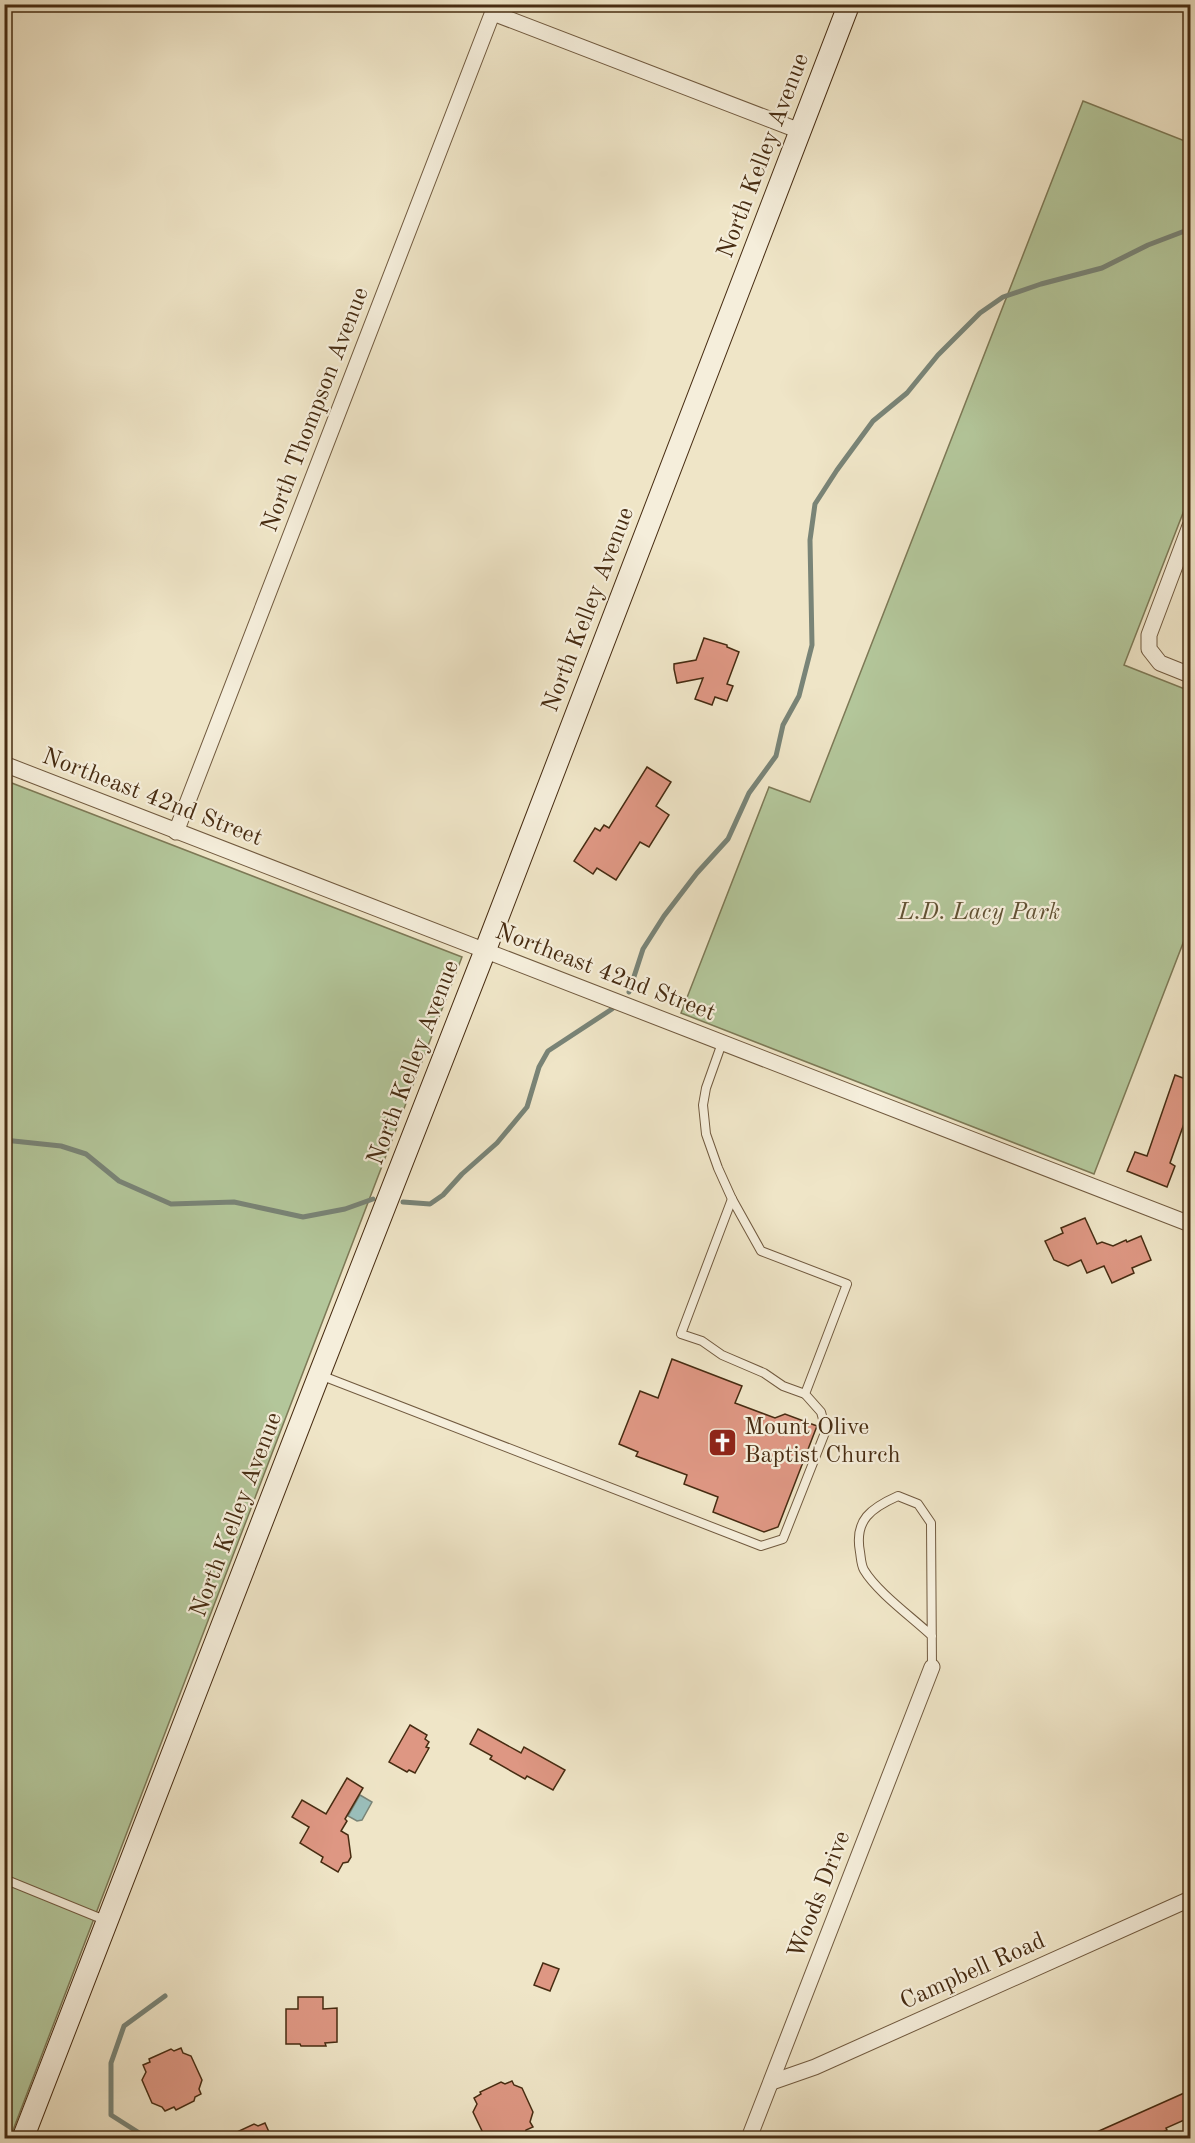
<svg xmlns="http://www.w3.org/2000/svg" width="1195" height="2143" viewBox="0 0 1195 2143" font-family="'Old Standard TT',serif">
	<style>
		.green { fill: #b3c69a; stroke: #7d7956; stroke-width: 1.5 }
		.water { fill: #9abeba; stroke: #798477; stroke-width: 1.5 }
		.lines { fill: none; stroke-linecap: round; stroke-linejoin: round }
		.stream { stroke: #798477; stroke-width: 5 }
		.building { fill: #de9783; stroke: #472c12; stroke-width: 1.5 }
		.lane-casing { stroke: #715a3f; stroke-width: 10 }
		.street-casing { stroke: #715a3f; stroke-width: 17 }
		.secondary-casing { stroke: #472c12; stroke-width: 23 }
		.lane { stroke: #f5eedb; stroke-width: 8 }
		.street { stroke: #f5eedb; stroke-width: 15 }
		.secondary { stroke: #f5eedb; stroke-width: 21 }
		.labels { text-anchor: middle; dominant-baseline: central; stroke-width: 4.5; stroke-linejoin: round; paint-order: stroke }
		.street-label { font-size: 24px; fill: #472c12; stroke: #f5eedb }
		.park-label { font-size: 24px; font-style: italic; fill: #625234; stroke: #f5eedb }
		.poi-label { font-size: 24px; fill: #472c12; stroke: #f5eedb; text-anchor: start }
	</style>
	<rect width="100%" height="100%" fill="#efe5c7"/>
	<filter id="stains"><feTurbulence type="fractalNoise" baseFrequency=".00333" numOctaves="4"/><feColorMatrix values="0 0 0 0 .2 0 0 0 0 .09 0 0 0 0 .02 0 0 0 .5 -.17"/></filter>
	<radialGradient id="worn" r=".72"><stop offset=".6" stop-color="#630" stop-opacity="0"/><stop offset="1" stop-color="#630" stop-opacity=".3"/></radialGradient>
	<!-- green -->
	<g class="green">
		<path d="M 1083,101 L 1190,143 L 1190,495 L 1124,665 L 1190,691 L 1190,925 L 1094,1174 L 681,1013 L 769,787 L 810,802 Z"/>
		<path d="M 4,780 L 462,957 L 10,2138 L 4,2138 Z"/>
	</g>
	<!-- water -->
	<path class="water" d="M 360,1795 L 372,1802 L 362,1820 L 357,1821 L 348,1816 Z"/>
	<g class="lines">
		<!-- stream -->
		<g class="stream">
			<path d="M 629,992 L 643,949 L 664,916 L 697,873 L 728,839 L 749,793 L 776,756 L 783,725 L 799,696 L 812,645 L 810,540 L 815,504 L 837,470 L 873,421 L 907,393 L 938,355 L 980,313 L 1003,297 L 1041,284 L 1102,268 L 1148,245 L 1190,229"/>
			<path d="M 4,1140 L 61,1146 L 86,1154 L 119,1181 L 171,1204 L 234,1202 L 303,1217 L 345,1209 L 373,1199"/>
			<path d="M 403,1202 L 430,1204 L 443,1195 L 462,1174 L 497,1143 L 527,1107 L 539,1067 L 548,1051 L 612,1009"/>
			<path d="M 144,2136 L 111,2115 L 111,2063 L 124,2026 L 165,1996"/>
		</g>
	</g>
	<!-- building -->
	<g class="building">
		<path d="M 704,638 L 727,645 L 727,647 L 739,652 L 727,684 L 733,686 L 727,701 L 715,697 L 712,705 L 695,699 L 703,678 L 677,683 L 674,669 L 674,664 L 696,660 Z"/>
		<path d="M 647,767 L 671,782 L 656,806 L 669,815 L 649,847 L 640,842 L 616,880 L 597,868 L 593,874 L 574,861 L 595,828 L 600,831 L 604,825 L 609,828 Z"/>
		<path d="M 1175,1075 L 1191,1081 L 1191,1104 L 1170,1163 L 1175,1166 L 1167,1187 L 1127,1171 L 1135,1152 L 1147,1156 Z"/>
		<path d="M 1085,1218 L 1097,1244 L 1102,1242 L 1113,1246 L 1126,1240 L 1127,1242 L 1141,1236 L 1151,1260 L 1132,1268 L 1134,1273 L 1112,1283 L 1104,1266 L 1087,1273 L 1081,1260 L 1068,1266 L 1054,1260 L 1045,1241 L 1063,1233 L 1061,1228 Z"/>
		<path d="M 672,1359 L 742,1386 L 735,1403 L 775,1418 L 785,1414 L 817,1426 L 778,1527 L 764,1532 L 713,1512 L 718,1497 L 684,1484 L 687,1475 L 636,1456 L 638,1452 L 619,1444 L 640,1391 L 658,1398 Z"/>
		<path d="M 410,1725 L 427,1735 L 425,1739 L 429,1742 L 426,1747 L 429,1748 L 415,1773 L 409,1770 L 407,1772 L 389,1762 Z"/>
		<path d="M 478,1729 L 521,1753 L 524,1747 L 565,1770 L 553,1790 L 527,1776 L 525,1779 L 490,1759 L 492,1756 L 470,1744 Z"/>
		<path d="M 347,1778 L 363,1788 L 345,1819 L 347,1821 L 341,1831 L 348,1835 L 351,1857 L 348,1862 L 343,1863 L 338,1872 L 321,1862 L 323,1857 L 300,1843 L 309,1827 L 292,1817 L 302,1800 L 326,1814 Z"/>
		<path d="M 543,1963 L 559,1969 L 550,1991 L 534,1985 Z"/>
		<path d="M 298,1997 L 323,1997 L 323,2009 L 337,2008 L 337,2042 L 325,2043 L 326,2046 L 301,2046 L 300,2044 L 286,2044 L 286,2009 L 298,2009 Z"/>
		<path d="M 181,2048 L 183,2053 L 191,2056 L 202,2080 L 199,2089 L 201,2094 L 195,2097 L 194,2101 L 176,2110 L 174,2107 L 165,2111 L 162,2107 L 152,2103 L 142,2080 L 146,2072 L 143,2065 L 150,2062 L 149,2059 L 171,2049 L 174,2051 Z"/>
		<path d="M 512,2081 L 514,2085 L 522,2088 L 533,2112 L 530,2122 L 533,2127 L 526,2130 L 525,2133 L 514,2139 L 492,2139 L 484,2135 L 473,2112 L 477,2104 L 474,2098 L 481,2094 L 480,2092 L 501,2082 L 505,2084 Z"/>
		<path d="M 1191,2090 L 1191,2117 L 1166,2128 L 1167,2130 L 1149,2139 L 1081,2139 Z"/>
		<path d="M 265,2123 L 269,2132 L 282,2139 L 222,2139 L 254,2124 L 258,2126 Z"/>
	</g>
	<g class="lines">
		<defs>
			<g id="lane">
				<path d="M 732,1199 L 681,1334 L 702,1341 L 722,1355 L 764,1373 L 783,1386 L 805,1394"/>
				<path d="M 320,1375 L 761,1546 L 783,1539 L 826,1430 L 821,1412 L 805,1394 L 847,1284 L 761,1251 L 732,1199 L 718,1168 L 706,1134 L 703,1105 L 706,1088 L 722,1043"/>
				<path d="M 932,1636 C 913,1618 877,1592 864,1570 C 861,1565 861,1558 860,1552 C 854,1520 871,1508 898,1496 L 918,1504 L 931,1523 L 932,1667"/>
				<path d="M 4,1879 L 107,1921"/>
			</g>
			<g id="street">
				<path d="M 493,13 L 800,131"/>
				<path d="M 1190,526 L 1149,635 L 1149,649 L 1160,663 L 1190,675"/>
				<path d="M 4,764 L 1190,1224"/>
				<path d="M 176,832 L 496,4"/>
				<path d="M 772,2082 L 815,2067 L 1190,1899"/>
				<path d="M 749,2138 L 932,1667"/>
			</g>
			<path id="secondary" d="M 23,2138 L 319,1375 L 485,951 L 849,4"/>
		</defs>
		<!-- lane casing -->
		<use href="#lane" class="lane-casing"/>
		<!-- street casing -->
		<use href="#street" class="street-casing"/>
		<!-- secondary casing -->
		<use href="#secondary" class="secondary-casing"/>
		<!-- lane -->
		<use href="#lane" class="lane"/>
		<!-- street -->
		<use href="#street" class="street"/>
		<!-- secondary -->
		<use href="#secondary" class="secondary"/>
	</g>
	<!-- icons -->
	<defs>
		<symbol id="church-square" viewBox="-11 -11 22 22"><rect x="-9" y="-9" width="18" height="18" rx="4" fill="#8f2418" stroke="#f5eedb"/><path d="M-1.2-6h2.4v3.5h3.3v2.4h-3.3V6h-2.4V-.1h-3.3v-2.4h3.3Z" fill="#fff"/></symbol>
	</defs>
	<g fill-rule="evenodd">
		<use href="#church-square" x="706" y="1426" width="33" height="33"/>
	</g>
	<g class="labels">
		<!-- street labels -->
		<g class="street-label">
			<text transform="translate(764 156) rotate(-69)">North Kelley Avenue</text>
			<text transform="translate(316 410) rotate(-69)">North Thompson Avenue</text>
			<text transform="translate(589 610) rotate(-69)">North Kelley Avenue</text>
			<text transform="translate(152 798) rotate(21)">Northeast 42nd Street</text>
			<text transform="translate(605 973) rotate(21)">Northeast 42nd Street</text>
			<text transform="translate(414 1063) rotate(-69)">North Kelley Avenue</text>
			<text transform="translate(237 1515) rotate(-69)">North Kelley Avenue</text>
			<text transform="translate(820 1895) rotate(-69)">Woods Drive</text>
			<text transform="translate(973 1972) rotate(-24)">Campbell Road</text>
		</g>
		<!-- park labels -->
		<g class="park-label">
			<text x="979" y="913">L.D. Lacy Park</text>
		</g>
		<!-- poi labels -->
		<g class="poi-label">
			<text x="744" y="1428">Mount Olive<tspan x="744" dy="28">Baptist Church</tspan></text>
		</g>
	</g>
	<!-- margin -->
	<rect width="1195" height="2143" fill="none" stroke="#efe5c7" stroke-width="24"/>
	<rect x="6" y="6" width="1183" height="2131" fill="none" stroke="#472c12" stroke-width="3"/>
	<rect x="12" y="12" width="1171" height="2119" fill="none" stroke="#472c12" stroke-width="1.5"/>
	<rect width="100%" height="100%" filter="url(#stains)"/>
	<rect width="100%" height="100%" fill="url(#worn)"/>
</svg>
